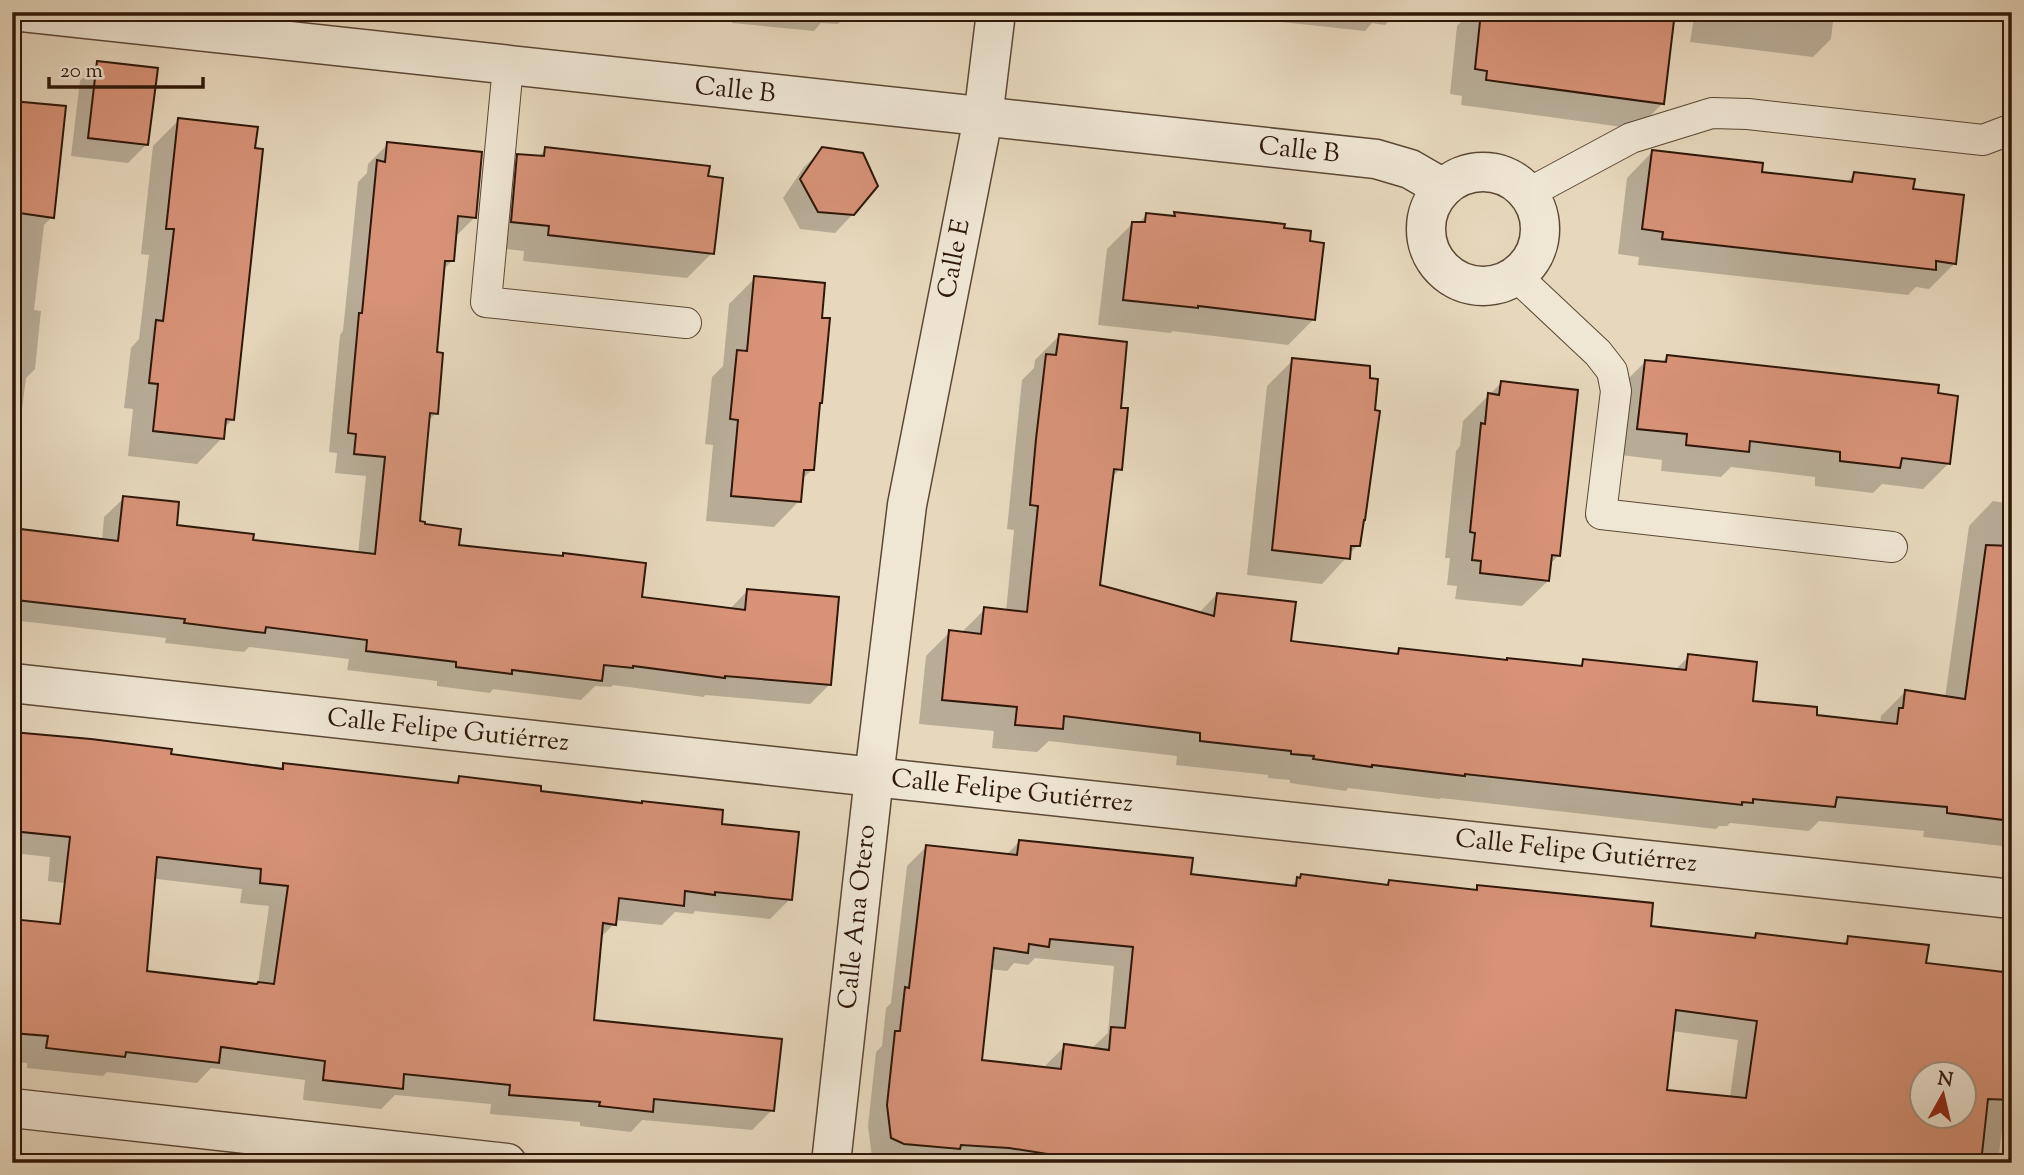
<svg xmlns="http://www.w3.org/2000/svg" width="2024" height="1175" viewBox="0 0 2024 1175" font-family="'Sorts Mill Goudy',serif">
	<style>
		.shadow { fill: #0003; fill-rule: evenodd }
		.building { fill: #d79278; stroke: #2e1708; stroke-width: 2; fill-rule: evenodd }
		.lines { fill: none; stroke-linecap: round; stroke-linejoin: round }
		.service-casing { stroke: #5c4735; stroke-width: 32 }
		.minor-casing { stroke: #5c4735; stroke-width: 41 }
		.service { stroke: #efe6d4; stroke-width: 30 }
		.minor { stroke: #efe6d4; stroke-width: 38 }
		.labels { text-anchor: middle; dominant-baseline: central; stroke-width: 5; stroke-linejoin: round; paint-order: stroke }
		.street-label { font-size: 26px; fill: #2e1708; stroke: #efe6d4 }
	</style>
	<rect width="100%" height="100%" fill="#e7d8bd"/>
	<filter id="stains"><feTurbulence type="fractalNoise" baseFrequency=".00286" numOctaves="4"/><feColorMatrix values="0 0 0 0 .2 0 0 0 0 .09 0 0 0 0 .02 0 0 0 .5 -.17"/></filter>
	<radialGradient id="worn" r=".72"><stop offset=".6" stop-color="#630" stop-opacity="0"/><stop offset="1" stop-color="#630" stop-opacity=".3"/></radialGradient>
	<!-- shadow -->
	<g class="shadow">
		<path d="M 666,12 L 850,12 L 838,24 L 821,23 L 814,31 L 732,23 L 732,21 L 666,14 Z"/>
		<path d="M 1190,12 L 1398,12 L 1385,25 L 1372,23 L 1365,31 Z"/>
		<path d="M 1471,12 L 1673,12 L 1663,103 L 1637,129 L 1461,105 L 1462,96 L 1450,94 L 1457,26 Z"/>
		<path d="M 1695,12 L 1834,12 L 1831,39 L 1813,57 L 1690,42 Z"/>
		<path d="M 98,63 L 146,145 L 128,163 L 71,156 L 80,81 Z"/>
		<path d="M 12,102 L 52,217 L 44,225 L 34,310 L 41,311 L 35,369 L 26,378 L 21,417 L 12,426 Z"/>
		<path d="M 179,120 L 233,419 L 224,428 L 222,438 L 197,464 L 128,456 L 133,409 L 124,408 L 131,348 L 139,339 L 149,255 L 141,254 L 153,146 Z"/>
		<path d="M 388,144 L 475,217 L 455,237 L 453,260 L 443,270 L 435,353 L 436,413 L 427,422 L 418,523 L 457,547 L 561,558 L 564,555 L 640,599 L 729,610 L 747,591 L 830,684 L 810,704 L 705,695 L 704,697 L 613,685 L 611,687 L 595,686 L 581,700 L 493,689 L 490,693 L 437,686 L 437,681 L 347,670 L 349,659 L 249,647 L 244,652 L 165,643 L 166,638 L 12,620 L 12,530 L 102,541 L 104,517 L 124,498 L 175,527 L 251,541 L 358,554 L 366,476 L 335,473 L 337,453 L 329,452 L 340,335 L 343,331 L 358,182 L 367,173 L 368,164 Z"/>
		<path d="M 546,149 L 706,177 L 712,253 L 687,278 L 523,261 L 524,251 L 486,247 L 492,182 L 518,156 L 537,158 Z"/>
		<path d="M 823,149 L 853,214 L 835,233 L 800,229 L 783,198 L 804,167 Z"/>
		<path d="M 1652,152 L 1760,174 L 1845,183 L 1855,174 L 1911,191 L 1955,263 L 1929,289 L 1916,287 L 1908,295 L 1638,265 L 1639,257 L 1618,254 L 1627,178 Z"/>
		<path d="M 1147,214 L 1172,217 L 1175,214 L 1313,320 L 1288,345 L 1172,331 L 1171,333 L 1098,325 L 1107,249 L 1133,223 L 1138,224 Z"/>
		<path d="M 755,278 L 812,470 L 801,480 L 799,501 L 774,527 L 706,521 L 713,445 L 705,444 L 712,377 L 723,366 L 729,304 Z"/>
		<path d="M 1059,336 L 1119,410 L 1120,469 L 1111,478 L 1098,586 L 1198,614 L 1217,594 L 1289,643 L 1394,655 L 1400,649 L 1577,668 L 1584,661 L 1675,670 L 1689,656 L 1751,703 L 1815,716 L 1880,724 L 1881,716 L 1905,692 L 1945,698 L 1969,526 L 1993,501 L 2012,504 L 2012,847 L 1923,837 L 1924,831 L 1819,821 L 1809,831 L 1730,823 L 1727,826 L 1719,826 L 1716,829 L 1441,798 L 1439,799 L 1348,788 L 1346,791 L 1290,783 L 1290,780 L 1268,778 L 1268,775 L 1176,765 L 1177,756 L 1049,741 L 1037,752 L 992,748 L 994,731 L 919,724 L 926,656 L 950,632 L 961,633 L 985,609 L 1006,612 L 1014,530 L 1007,529 L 1022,380 L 1034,368 L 1035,360 Z"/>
		<path d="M 1667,357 L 1936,394 L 1949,463 L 1923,489 L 1882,484 L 1873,493 L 1815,486 L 1815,477 L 1731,467 L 1721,477 L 1661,471 L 1662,460 L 1612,454 L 1619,388 L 1645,362 L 1660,364 Z"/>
		<path d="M 1293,360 L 1358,545 L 1322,584 L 1247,575 L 1267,386 Z"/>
		<path d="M 1501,383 L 1559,555 L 1549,565 L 1548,581 L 1522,606 L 1455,599 L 1457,586 L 1447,585 L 1450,558 L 1445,558 L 1456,451 L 1460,446 L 1463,421 Z"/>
		<path d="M 12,734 L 278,770 L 284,764 L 454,784 L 460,778 L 720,825 L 790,899 L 770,919 L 695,911 L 693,914 L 675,912 L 662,925 L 614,920 L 614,924 L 600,938 L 592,1021 L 772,1110 L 752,1130 L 642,1120 L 631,1132 L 580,1126 L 580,1122 L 490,1114 L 491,1104 L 395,1095 L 381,1109 L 303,1100 L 305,1080 L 211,1068 L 197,1083 L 107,1072 L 103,1076 L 27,1068 L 27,1063 L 12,1062 L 12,931 L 145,973 L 256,986 L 258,984 L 269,906 L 240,903 L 242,889 L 148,878 L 134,892 L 48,881 L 50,857 L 12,853 Z"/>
		<path d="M 1019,842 L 1189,876 L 1290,887 L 1301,876 L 1384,887 L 1389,882 L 1473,891 L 1478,887 L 1649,928 L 1752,939 L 1757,935 L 1841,945 L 1849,938 L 1924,964 L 2010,1100 L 2005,1104 L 1998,1163 L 884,1163 L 872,1157 L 868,1126 L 876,1052 L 882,1046 L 886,1008 L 891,1003 L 907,866 L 926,847 L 1005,856 ZM 1035,958 L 1114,966 L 1108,1033 L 1092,1048 L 1065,1046 L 1046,1065 L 1045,1069 L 980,1062 L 990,969 L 1007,971 L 1014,963 L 1028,965 ZM 1672,1031 L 1738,1040 L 1730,1098 L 1665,1091 ZM 1923,1074 L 1965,1074 L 1965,1116 L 1923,1116 Z"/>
		<path d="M 12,1158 L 30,1160 L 29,1163 L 12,1163 Z"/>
	</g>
	<!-- building -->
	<g class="building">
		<path d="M 1481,12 L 1675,12 L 1664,104 L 1486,80 L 1487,71 L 1475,69 Z"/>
		<path d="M 97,61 L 158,68 L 148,145 L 88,138 Z"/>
		<path d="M 12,101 L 66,106 L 54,218 L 12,212 Z"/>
		<path d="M 178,118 L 258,127 L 255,148 L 263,149 L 234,420 L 226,419 L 224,439 L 153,431 L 158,384 L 149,383 L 156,320 L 163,321 L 174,229 L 166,229 Z"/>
		<path d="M 387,142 L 482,152 L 476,218 L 458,216 L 454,261 L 445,261 L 437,352 L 443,353 L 438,414 L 430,413 L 420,521 L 425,522 L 425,524 L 461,529 L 459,545 L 563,556 L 563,553 L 646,563 L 642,597 L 745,610 L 747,589 L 839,597 L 831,685 L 725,676 L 725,678 L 633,666 L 633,668 L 604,665 L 602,681 L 512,670 L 512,674 L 456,667 L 456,662 L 366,651 L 367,640 L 266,627 L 265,633 L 184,623 L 185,619 L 16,600 L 18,588 L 12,588 L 12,528 L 118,541 L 123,496 L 179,502 L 177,525 L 254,534 L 253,540 L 375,554 L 385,457 L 354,454 L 356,434 L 348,433 L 359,313 L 362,313 L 377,160 L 385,162 Z"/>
		<path d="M 545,147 L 710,166 L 708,176 L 723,178 L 714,254 L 548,235 L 549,226 L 511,222 L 517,154 L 544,156 Z"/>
		<path d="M 822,147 L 863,153 L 878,186 L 854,215 L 818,212 L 800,179 Z"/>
		<path d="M 1652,150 L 1763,163 L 1762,172 L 1852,182 L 1854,172 L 1915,179 L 1913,189 L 1964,195 L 1956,264 L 1936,261 L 1936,270 L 1662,239 L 1663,232 L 1642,229 Z"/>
		<path d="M 1174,212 L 1285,224 L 1284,228 L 1311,231 L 1310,241 L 1324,243 L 1315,320 L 1198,306 L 1198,308 L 1123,300 L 1132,222 L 1145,222 L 1146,213 L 1175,216 Z"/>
		<path d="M 754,276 L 825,283 L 822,318 L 830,318 L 822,403 L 820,403 L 814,470 L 804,470 L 801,502 L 731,496 L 738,420 L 730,419 L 737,350 L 747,351 Z"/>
		<path d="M 1059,334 L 1127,342 L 1121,408 L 1128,408 L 1122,470 L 1114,469 L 1100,585 L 1214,616 L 1217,593 L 1296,602 L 1291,641 L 1398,654 L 1399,648 L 1507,660 L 1507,658 L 1582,666 L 1583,659 L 1686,670 L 1688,654 L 1757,662 L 1753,701 L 1817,707 L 1817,715 L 1897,724 L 1899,708 L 1903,708 L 1905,690 L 1965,699 L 1986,545 L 2012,546 L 2012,821 L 1947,813 L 1947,807 L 1837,797 L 1835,807 L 1753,799 L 1753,803 L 1742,802 L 1742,805 L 1465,774 L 1465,776 L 1372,765 L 1372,767 L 1313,759 L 1314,756 L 1291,754 L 1291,751 L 1200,741 L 1200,733 L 1064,716 L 1063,729 L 1015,725 L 1017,707 L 942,700 L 949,630 L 981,634 L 984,607 L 1027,612 L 1038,506 L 1030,505 L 1036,439 L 1046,354 L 1056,355 Z"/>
		<path d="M 1667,355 L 1939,385 L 1938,393 L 1958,396 L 1950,464 L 1902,458 L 1900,468 L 1840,461 L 1840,452 L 1750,441 L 1749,452 L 1686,445 L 1687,434 L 1637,429 L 1645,360 L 1666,362 Z"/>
		<path d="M 1292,358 L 1370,366 L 1370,378 L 1378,379 L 1375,410 L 1380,411 L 1365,520 L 1364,520 L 1360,546 L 1351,546 L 1350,559 L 1272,550 Z"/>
		<path d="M 1501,381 L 1578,390 L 1560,556 L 1552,555 L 1549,581 L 1480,573 L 1481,561 L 1472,560 L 1475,533 L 1470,532 L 1481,423 L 1485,424 L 1488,393 L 1499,395 Z"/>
		<path d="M 12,732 L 91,739 L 172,749 L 171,754 L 283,769 L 283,763 L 458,783 L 459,776 L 541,786 L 541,791 L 642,803 L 642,801 L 723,810 L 722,824 L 799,832 L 792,900 L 715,892 L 715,895 L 685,891 L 684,906 L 619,898 L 616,925 L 603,923 L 594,1020 L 782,1039 L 774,1111 L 654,1099 L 653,1112 L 599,1106 L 600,1102 L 509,1095 L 510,1085 L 404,1074 L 403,1089 L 323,1080 L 325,1061 L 221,1047 L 219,1063 L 126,1052 L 125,1057 L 46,1048 L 48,1036 L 12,1033 L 12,919 L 60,924 L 70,837 L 12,831 ZM 157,857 L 261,869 L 260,883 L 288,886 L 274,984 L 258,982 L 257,984 L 147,971 Z"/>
		<path d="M 1019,840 L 1193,858 L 1191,874 L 1296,886 L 1297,877 L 1300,878 L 1301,874 L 1388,885 L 1389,880 L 1477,890 L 1477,885 L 1653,903 L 1651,926 L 1755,938 L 1756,933 L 1847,944 L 1848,936 L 1929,945 L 1926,963 L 2012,973 L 2012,1100 L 1988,1099 L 1981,1163 L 1066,1163 L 1067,1157 L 1009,1148 L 961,1145 L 960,1149 L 904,1144 L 891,1138 L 887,1105 L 895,1031 L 900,1031 L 905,987 L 909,988 L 926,845 L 1017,855 ZM 1050,939 L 1133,947 L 1125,1028 L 1111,1027 L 1109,1050 L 1064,1044 L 1061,1069 L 982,1060 L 994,948 L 1028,953 L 1029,944 L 1049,947 ZM 1676,1010 L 1757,1021 L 1746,1098 L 1667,1090 ZM 1922,1074 L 1964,1074 L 1964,1116 L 1922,1116 Z"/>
	</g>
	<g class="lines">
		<defs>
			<g id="service">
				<path d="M 508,66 L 486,302 L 686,323"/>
				<path d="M 1527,194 L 1631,138 L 1712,113 L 1748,114 L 1983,140 L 2012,129"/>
				<path d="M 1516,276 L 1598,353 L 1612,371 L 1616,391 L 1601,514 L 1892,547"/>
			</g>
			<g id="minor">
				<path d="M 22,12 L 1376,159 L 1410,169 L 1443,188"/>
				<circle cx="1483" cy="229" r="57"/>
				<path d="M 12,683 L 874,777 L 2012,899"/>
				<path d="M 12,1108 L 507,1163"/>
				<path d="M 831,1163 L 874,777 L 907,505 L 983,118 L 996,12"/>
			</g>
		</defs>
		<!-- service casing -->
		<use href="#service" class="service-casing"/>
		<!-- minor casing -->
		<use href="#minor" class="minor-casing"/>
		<!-- service -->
		<use href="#service" class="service"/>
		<!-- minor -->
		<use href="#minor" class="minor"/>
	</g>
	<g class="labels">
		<!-- street labels -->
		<g class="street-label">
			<text transform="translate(735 91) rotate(6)">Calle B</text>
			<text transform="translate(1299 151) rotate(6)">Calle B</text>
			<text transform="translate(955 259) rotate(-79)">Calle E</text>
			<text transform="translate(448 731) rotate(6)">Calle Felipe Gutiérrez</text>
			<text transform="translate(1012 792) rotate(6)">Calle Felipe Gutiérrez</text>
			<text transform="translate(1576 852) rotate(6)">Calle Felipe Gutiérrez</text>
			<text transform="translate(858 917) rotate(-84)">Calle Ana Otero</text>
		</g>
	</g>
	<!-- margin -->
	<rect width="2024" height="1175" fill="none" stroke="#e7d8bd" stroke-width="42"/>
	<rect x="14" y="14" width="1996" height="1147" fill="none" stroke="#2e1708" stroke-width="3.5"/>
	<rect x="21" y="21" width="1982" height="1133" fill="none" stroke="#2e1708" stroke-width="2"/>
	<!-- north arrow -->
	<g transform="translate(1943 1095) rotate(8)"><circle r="33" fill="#efe6d4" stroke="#a29382" stroke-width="2"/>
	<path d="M0-5L12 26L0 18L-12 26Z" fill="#8f2418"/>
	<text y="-10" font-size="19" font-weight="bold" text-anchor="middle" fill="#2e1708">N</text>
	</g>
	<!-- scale -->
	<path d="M49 77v10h154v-10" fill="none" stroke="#2e1708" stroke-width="3.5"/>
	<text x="60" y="77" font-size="21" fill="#2e1708" stroke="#efe6d4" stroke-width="5" paint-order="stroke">20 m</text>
	<rect width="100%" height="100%" filter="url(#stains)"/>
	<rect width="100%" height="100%" fill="url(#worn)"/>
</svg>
